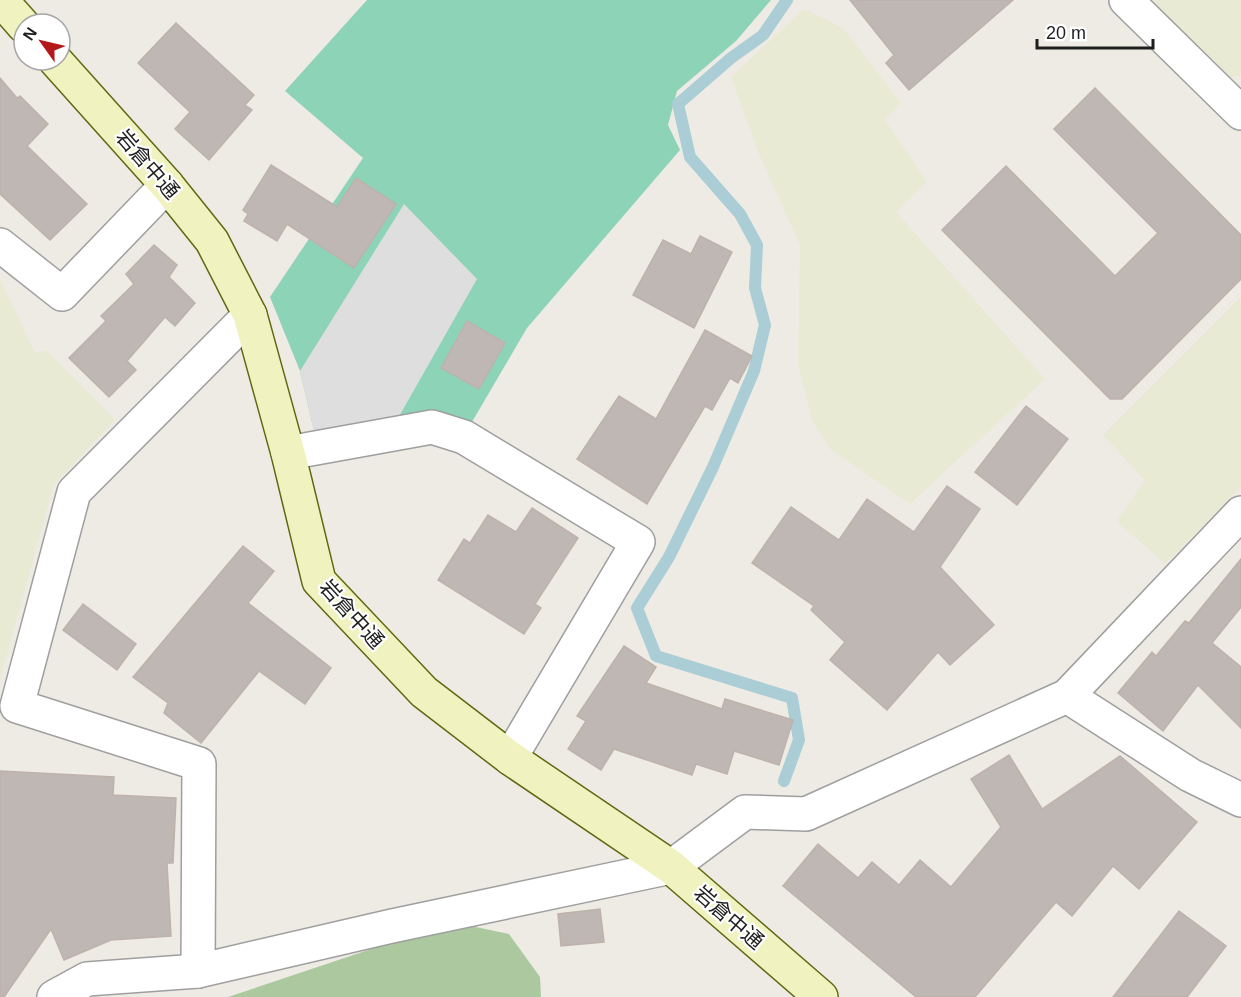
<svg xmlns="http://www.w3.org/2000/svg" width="1241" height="997" viewBox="0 0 1241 997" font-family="Helvetica,'Noto Sans JP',sans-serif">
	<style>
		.farmland { fill: #e9ead3 }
		.forest { fill: #acc89f }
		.pitch { fill: #8dd3b7 }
		.parking { fill: #dedede }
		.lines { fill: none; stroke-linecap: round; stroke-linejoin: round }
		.stream { stroke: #abcdd6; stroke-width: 12 }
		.building { fill: #beb7b3; stroke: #beb2aa; stroke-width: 1.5 }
		.street-casing { stroke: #9f9f9f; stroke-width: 36 }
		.secondary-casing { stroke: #606812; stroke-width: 36 }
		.street { stroke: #fff; stroke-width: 33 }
		.secondary { stroke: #f0f2c0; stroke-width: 33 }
		.labels { text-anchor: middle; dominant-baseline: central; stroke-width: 4.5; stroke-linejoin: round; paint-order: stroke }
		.street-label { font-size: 21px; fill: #1e1e1e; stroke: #fff }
	</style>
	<rect width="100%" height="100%" fill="#eeebe5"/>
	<!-- farmland -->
	<g class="farmland">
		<path d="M 1147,0 L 1241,0 L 1241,74 L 1227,79 Z"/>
		<path d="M 804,9 L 843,28 L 901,103 L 885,120 L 927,182 L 896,212 L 1045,379 L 910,504 L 830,449 L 812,420 L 798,365 L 800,245 L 759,154 L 731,77 Z"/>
		<path d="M 0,279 L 35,353 L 46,350 L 115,420 L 54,484 L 0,680 Z"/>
		<path d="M 1241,297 L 1241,487 L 1165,564 L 1117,521 L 1145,480 L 1103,435 Z"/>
	</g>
	<!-- forest -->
	<path class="forest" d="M 452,922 L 509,934 L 540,977 L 541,997 L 228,997 Z"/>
	<!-- pitch -->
	<path class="pitch" d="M 367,0 L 771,0 L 736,41 L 677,91 L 668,125 L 680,150 L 527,328 L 469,427 L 442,412 L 315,435 L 300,371 L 270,297 L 363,158 L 285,91 Z"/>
	<!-- parking -->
	<path class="parking" d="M 404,204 L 477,279 L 397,420 L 315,435 L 300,371 Z"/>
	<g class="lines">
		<!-- stream -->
		<path class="stream" d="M 784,781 L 799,740 L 792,698 L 656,656 L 637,608 L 669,557 L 713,467 L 754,371 L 765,325 L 755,288 L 757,245 L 740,214 L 690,157 L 678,104 L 731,58 L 763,35 L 787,0"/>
	</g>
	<!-- building -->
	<g class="building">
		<path d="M 850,0 L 1013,0 L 909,90 L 886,63 L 894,55 Z"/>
		<path d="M 176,23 L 254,95 L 245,105 L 252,110 L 209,160 L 175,129 L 190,112 L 138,63 Z"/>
		<path d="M 0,78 L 17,98 L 20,96 L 48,124 L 27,146 L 87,204 L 50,240 L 0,194 Z"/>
		<path d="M 1095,88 L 1241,235 L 1241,279 L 1122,399 L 1110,399 L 942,230 L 1006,166 L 1115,276 L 1158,233 L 1054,129 Z"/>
		<path d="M 271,165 L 337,207 L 356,178 L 396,204 L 354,268 L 287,224 L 277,241 L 244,221 L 248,214 L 243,210 Z"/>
		<path d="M 700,236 L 732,252 L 694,328 L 633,295 L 663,240 L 691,254 Z"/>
		<path d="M 154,245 L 177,265 L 169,277 L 195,303 L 175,326 L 165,317 L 127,361 L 136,370 L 109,397 L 69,358 L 106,321 L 101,316 L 134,284 L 126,274 Z"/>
		<path d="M 467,321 L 505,343 L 479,389 L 441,368 Z"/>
		<path d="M 705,330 L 752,356 L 738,383 L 730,378 L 712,410 L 705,406 L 647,504 L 577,459 L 619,396 L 656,419 Z"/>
		<path d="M 1026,406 L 1068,439 L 1017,505 L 975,472 Z"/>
		<path d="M 947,486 L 980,509 L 940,567 L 994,625 L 950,665 L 938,652 L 887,710 L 830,660 L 845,642 L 811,610 L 814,606 L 752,563 L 791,507 L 839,540 L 867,499 L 914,532 Z"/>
		<path d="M 532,508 L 578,538 L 535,604 L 541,608 L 524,634 L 438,580 L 464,539 L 470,543 L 488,515 L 516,532 Z"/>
		<path d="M 243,546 L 274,571 L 248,603 L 331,668 L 305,704 L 259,671 L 201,743 L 164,713 L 168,703 L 133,677 Z"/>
		<path d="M 1241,559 L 1241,607 L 1212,643 L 1241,667 L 1241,728 L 1198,685 L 1163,731 L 1118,693 L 1152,652 L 1156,656 L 1185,621 L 1189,623 Z"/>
		<path d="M 83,604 L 136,644 L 117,670 L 63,630 Z"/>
		<path d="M 624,646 L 656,667 L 646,683 L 722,709 L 725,699 L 793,720 L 779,765 L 734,751 L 727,774 L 696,764 L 692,775 L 614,749 L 601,770 L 568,749 L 586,721 L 577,716 Z"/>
		<path d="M 1009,755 L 1042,809 L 1120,756 L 1197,822 L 1139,889 L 1113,866 L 1072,916 L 1056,902 L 975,997 L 916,997 L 783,886 L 818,844 L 858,878 L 872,862 L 899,885 L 920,860 L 951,887 L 1001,827 L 971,779 Z"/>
		<path d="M 0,771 L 114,777 L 113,795 L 176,798 L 173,863 L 167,863 L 171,936 L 111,940 L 64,960 L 51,929 L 4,997 L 0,997 Z"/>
		<path d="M 600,909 L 604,942 L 561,946 L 558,914 Z"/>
		<path d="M 1179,911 L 1226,946 L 1187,997 L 1113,997 Z"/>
	</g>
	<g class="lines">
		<defs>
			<g id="street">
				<path d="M 1126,0 L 1241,113"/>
				<path d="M 0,245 L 62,294 L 167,185"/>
				<path d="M 288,453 L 432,427 L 464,437 L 638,542 L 510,758"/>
				<path d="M 1067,696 L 1190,775 L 1241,800"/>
				<path d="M 198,971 L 199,764 L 17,706 L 74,492 L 250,315"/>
				<path d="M 54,997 L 87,979 L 198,971 L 392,926 L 671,867 L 745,812 L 806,814 L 1067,696 L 1241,513"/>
			</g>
			<g id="secondary">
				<path d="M 1,0 L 24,26"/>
				<path d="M 55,60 L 167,185 L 212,241 L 250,315 L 288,453 L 319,581 L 424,692 L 510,758 L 671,867 L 821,997"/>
			</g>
		</defs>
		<!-- street casing -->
		<use href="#street" class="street-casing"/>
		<!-- secondary casing -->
		<use href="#secondary" class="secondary-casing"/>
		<!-- street -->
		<use href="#street" class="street"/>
		<!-- secondary -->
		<use href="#secondary" class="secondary"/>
	</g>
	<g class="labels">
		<!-- street labels -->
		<g class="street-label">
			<text transform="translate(148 164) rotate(49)">岩倉中通</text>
			<text transform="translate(352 614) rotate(48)">岩倉中通</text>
			<text transform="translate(729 917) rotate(41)">岩倉中通</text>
		</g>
	</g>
	<!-- north arrow -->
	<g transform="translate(42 42) rotate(304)"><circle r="28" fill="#ffffff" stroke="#a5a5a5" stroke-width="1.5"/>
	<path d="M0-4.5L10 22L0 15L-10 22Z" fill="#b4181a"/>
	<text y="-9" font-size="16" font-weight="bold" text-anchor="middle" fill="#1e1e1e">N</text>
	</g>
	<!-- scale -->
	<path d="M1037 39v9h116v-9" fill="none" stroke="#1e1e1e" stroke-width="3"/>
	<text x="1046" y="39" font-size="18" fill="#1e1e1e" stroke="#ffffff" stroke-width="4.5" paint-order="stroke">20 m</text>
</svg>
